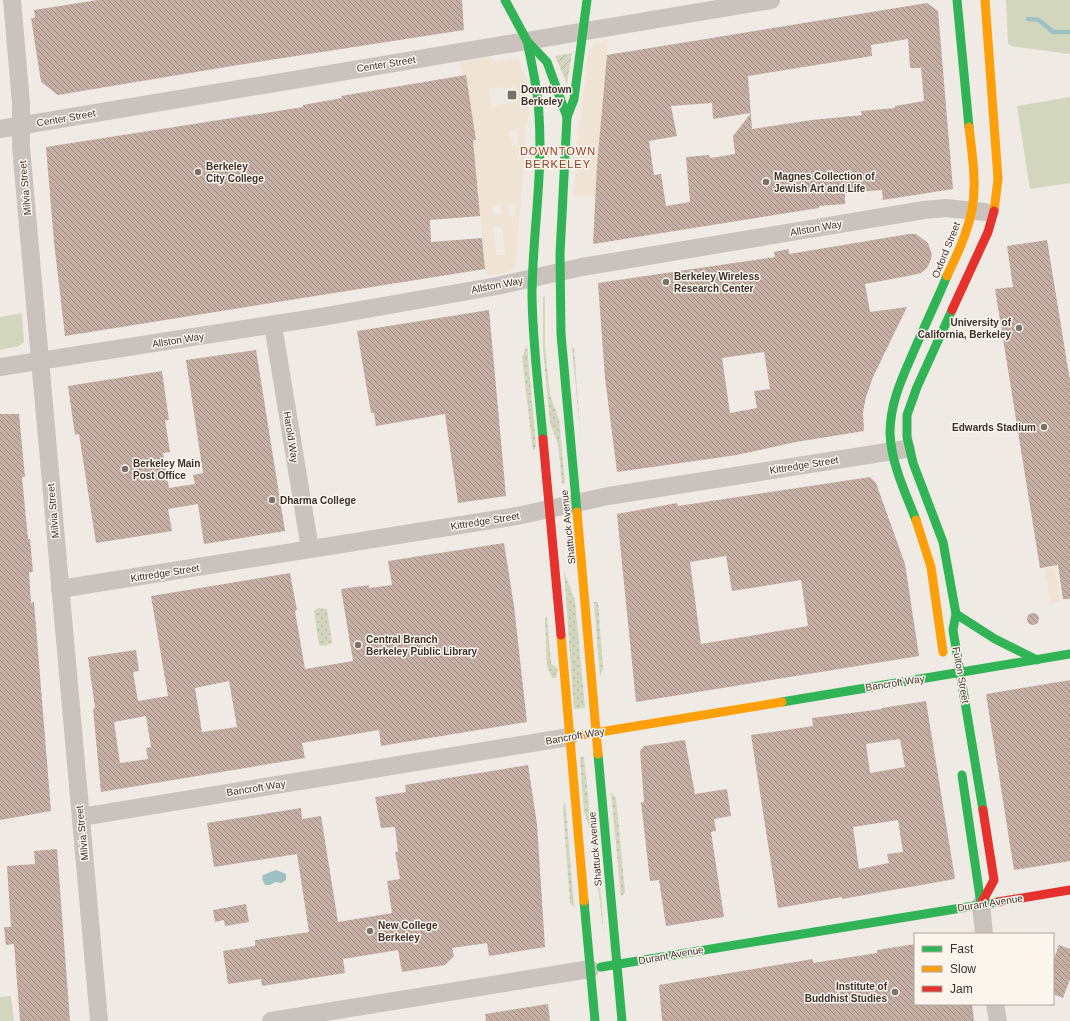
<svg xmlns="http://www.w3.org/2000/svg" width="1070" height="1021" viewBox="0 0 1070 1021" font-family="Helvetica,sans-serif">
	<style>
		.grass { fill: url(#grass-dots) }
		.park { fill: #d1d6bd }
		.garden { fill: url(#garden-furrows) }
		.plaza { fill: #efe3d3; fill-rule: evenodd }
		.water { fill: #9ec2c3 }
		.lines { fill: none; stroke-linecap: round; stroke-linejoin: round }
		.stream { stroke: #9ec2c3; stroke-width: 4.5 }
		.building { fill: url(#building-back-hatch); fill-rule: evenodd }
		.street { stroke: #cac3bd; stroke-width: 18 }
		.fast { stroke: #30b455; stroke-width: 9 }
		.slow { stroke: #ff9f0a; stroke-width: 9 }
		.jam { stroke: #e5322d; stroke-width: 9 }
		.poi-dot { fill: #7b716b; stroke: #fcf5ed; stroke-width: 1.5 }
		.labels { text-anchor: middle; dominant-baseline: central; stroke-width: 3; stroke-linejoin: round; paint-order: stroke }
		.street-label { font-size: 10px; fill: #3c302a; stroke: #fcf5ed }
		.poi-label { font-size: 10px; font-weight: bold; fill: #3c302a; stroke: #fcf5ed; text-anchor: start }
		.neighbourhood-label { font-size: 11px; letter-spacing: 1px; fill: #923a1b; stroke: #fcf5ed }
	</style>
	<defs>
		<pattern id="grass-dots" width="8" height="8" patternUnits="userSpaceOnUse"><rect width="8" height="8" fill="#d1d6bd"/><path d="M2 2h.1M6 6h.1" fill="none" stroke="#b4b8a3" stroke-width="1.8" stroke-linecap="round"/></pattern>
		<pattern id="garden-furrows" width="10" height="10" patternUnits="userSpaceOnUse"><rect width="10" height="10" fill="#d1d6bd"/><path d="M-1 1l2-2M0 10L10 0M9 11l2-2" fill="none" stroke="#b4b8a3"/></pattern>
		<pattern id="building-back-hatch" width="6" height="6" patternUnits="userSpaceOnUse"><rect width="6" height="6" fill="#c5afa5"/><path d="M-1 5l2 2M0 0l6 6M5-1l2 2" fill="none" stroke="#a18f87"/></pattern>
	</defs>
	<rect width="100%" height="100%" fill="#f0eae4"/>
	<!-- grass -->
	<g class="grass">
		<path d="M 545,296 L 545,348 L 550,395 L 559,420 L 565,483 L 562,484 L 558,444 L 550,423 L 543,348 L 543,297 Z"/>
		<path d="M 527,345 L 536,446 L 533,451 L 522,357 Z"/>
		<path d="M 572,347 L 574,348 L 581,441 Z"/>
		<path d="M 564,571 L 575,601 L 585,708 L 574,709 Z"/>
		<path d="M 594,602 L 598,602 L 603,669 L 600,676 Z"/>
		<path d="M 318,608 L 327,609 L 332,643 L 324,646 L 319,645 L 314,611 Z"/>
		<path d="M 547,616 L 551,664 L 558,669 L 556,678 L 552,678 L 547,666 L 545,619 Z"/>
		<path d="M 580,757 L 584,757 L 590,816 L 596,832 L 604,937 L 592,835 L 584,812 Z"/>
		<path d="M 611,792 L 616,799 L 625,892 L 621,897 Z"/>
		<path d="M 565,800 L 574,907 L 570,903 L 563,808 Z"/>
	</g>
	<!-- park -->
	<g class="park">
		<path d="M 1006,0 L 1070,0 L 1070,54 L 1011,46 L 1008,43 Z"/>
		<path d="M 1070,97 L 1070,183 L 1030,189 L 1017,106 Z"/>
		<path d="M 22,313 L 24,342 L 19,346 L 0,350 L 0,317 Z"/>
		<path d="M 11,996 L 14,1021 L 0,1021 L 0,997 Z"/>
	</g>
	<!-- garden -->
	<path class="garden" d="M 572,53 L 567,84 L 555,56 Z"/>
	<!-- plaza -->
	<g class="plaza">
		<path d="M 608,40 L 596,196 L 574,195 L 577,143 L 588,55 L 590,49 L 595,43 Z"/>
		<path d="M 491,57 L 493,62 L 518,58 L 526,78 L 529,111 L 526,131 L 516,262 L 512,270 L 505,273 L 486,276 L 473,140 L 460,62 ZM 514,87 L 516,102 L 491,106 L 489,88 ZM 518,129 L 518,145 L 512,145 L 510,130 ZM 516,203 L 515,216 L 509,216 L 508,204 ZM 501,206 L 502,214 L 493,215 L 492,207 ZM 494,227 L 502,227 L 505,255 L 496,255 Z"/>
		<path d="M 1055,567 L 1060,602 L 1050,603 L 1045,569 Z"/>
	</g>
	<!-- water -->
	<path class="water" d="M 276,870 L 286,874 L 286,880 L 281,883 L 275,882 L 270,885 L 265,885 L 262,879 L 263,875 Z"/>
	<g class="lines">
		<!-- stream -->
		<path class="stream" d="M 1028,19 L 1039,20 L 1053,32 L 1070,32"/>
	</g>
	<!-- building -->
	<g class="building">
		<path d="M 98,0 L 462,0 L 464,30 L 232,66 L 58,95 L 41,82 L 31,18 L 35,18 L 34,10 Z"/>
		<path d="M 927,3 L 938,11 L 953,189 L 883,200 L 882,190 L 845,193 L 845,204 L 819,206 L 819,208 L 593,244 L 597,165 L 607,55 ZM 908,39 L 910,68 L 921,68 L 924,101 L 895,106 L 895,108 L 861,111 L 862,115 L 812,120 L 752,129 L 748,76 L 872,56 L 871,45 ZM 712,103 L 713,119 L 751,113 L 733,136 L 735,154 L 710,158 L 709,155 L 686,157 L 690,202 L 666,206 L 661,174 L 654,175 L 649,141 L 677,136 L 671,106 Z"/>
		<path d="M 466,75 L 476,140 L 473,140 L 480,216 L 430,220 L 431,242 L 482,238 L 485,269 L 65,336 L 54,242 L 46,147 L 303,107 L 303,105 L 342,98 L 341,96 Z"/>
		<path d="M 909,234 L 916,234 L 928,243 L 932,255 L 930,262 L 927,268 L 921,273 L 913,275 L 865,284 L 870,312 L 907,307 L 873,377 L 866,397 L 863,412 L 864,431 L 796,442 L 737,455 L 617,472 L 605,378 L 598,283 L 775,257 L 774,252 L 789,249 L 789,254 ZM 764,352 L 770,389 L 754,391 L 757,408 L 730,413 L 722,358 Z"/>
		<path d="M 1047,240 L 1070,381 L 1070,599 L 1063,599 L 1058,565 L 1040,568 L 995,289 L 1013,287 L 1007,246 Z"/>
		<path d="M 489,310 L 506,496 L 458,503 L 445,414 L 376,426 L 374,413 L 371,413 L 357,331 Z"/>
		<path d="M 256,350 L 285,531 L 204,544 L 198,504 L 168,509 L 172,531 L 96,543 L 79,434 L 75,435 L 68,386 L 162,371 L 169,420 L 165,420 L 170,452 L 163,453 L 169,488 L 195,484 L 193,475 L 203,473 L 186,360 Z"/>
		<path d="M 0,414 L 19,414 L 25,477 L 22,477 L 28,539 L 30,539 L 33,572 L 29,572 L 31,603 L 34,602 L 51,811 L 0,820 Z"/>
		<path d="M 870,477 L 876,483 L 905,564 L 919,656 L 636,702 L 617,514 L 677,503 L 678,506 ZM 726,556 L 732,591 L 801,580 L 808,626 L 701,644 L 690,562 Z"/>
		<path d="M 504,543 L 514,606 L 527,722 L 381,746 L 379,730 L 302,743 L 305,758 L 101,792 L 93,709 L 95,708 L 88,657 L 136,650 L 139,671 L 133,672 L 138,701 L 168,696 L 151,596 L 290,573 L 297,610 L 295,611 L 305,669 L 353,661 L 341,589 L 369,585 L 369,588 L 392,585 L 388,561 ZM 229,681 L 237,727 L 202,732 L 195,688 ZM 146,716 L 151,747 L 146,748 L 148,759 L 120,763 L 114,722 Z"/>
		<circle cx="1033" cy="619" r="6"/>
		<path d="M 1070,680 L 1070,861 L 1014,870 L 986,694 Z"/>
		<path d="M 926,701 L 955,879 L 842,899 L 842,897 L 778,908 L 751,735 L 813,726 L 812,718 L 882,709 L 882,708 ZM 900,739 L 905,767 L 870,773 L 866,744 ZM 898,820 L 903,852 L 887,854 L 889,863 L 859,869 L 853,827 Z"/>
		<path d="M 685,740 L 695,794 L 727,789 L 731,816 L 714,819 L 716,831 L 711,832 L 724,917 L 666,926 L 659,880 L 650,881 L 641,802 L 644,802 L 640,751 L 644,746 Z"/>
		<path d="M 528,765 L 537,824 L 545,947 L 489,956 L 487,943 L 452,948 L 454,956 L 445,965 L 402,972 L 398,950 L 343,959 L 345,973 L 262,986 L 261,979 L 228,984 L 223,951 L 255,946 L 255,940 L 309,932 L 297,854 L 214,867 L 207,823 L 301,808 L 302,819 L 321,816 L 338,922 L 392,913 L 387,881 L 400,879 L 395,852 L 398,852 L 395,827 L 381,828 L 375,797 L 406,792 L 405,785 Z"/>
		<path d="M 57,849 L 70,1021 L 20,1021 L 14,944 L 6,945 L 4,927 L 11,927 L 7,866 L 35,864 L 34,851 Z"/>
		<path d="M 246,904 L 249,922 L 225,926 L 224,920 L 215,922 L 213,910 Z"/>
		<path d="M 915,944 L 915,1004 L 972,1004 L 974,1021 L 662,1021 L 659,985 L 813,959 L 813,963 L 877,953 L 877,950 Z"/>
		<path d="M 1059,945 L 1070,949 L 1070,979 L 1063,998 L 1053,994 L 1053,961 Z"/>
		<path d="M 548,1004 L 550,1021 L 486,1021 L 485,1014 Z"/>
	</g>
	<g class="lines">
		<!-- street -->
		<g class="street">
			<path d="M 12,0 L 21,103 L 21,147 L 99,1021"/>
			<path d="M 0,129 L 771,0"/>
			<path d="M 273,325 L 310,549"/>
			<path d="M 0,367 L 321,317 L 497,286 L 582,267 L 924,210 L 946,208 L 985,212"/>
			<path d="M 60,589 L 517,516 L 608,496 L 906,449"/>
			<path d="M 81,817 L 569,737"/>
			<path d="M 981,904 L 984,934"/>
			<path d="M 995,1004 L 998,1021"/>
			<path d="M 271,1021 L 590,969"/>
		</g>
		<!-- fast -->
		<g class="fast">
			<path d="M 505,0 L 527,41 L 547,62 L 567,117 L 560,254 L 561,334 L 577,512"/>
			<path d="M 957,0 L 969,127"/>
			<path d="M 528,46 C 533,69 538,91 539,115 C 543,174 533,232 532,291 C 532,340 539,390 543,439"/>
			<path d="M 567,117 L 574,99 L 587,0"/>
			<path d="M 952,310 L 917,387 L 907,415 L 907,437 L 913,463 L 943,542 L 956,614 L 953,630 L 983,810"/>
			<path d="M 916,520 C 905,492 891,463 890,433 C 890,401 904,374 916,346 C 926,323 937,300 947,276"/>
			<path d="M 956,614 L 995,639 L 1037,660"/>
			<path d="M 782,702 L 1070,654"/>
			<path d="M 598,754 L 622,1021"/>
			<path d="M 962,775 L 981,904"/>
			<path d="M 584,901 L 595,1021"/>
			<path d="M 601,967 L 998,902"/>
		</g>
		<!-- slow -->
		<g class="slow">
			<path d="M 985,0 L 998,179 L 994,211"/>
			<path d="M 947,276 C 957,255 967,234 972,210 C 977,183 972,154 969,127"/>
			<path d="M 577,512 L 598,754"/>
			<path d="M 916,520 L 931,567 L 943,652"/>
			<path d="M 561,635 L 584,901"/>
			<path d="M 582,735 L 782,702"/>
		</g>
		<!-- jam -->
		<g class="jam">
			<path d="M 952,310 L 988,232 L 994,211"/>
			<path d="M 543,439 L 561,635"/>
			<path d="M 998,902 L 1070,890"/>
			<path d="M 981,904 L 994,880 L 983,810"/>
		</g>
	</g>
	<!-- markers -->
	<g class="poi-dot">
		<rect x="507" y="90" width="10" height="10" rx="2"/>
		<circle cx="198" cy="172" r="4"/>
		<circle cx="766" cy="182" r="4"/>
		<circle cx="666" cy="282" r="4"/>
		<circle cx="1019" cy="328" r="4"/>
		<circle cx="1044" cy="427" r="4"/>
		<circle cx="125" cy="469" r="4"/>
		<circle cx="272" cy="500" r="4"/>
		<circle cx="358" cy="645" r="4"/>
		<circle cx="370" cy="931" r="4"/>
		<circle cx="895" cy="992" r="4"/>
	</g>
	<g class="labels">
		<!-- street labels -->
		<g class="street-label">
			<text transform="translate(386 64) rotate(-9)">Center Street</text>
			<text transform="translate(66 118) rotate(-10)">Center Street</text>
			<text transform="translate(25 188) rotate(-95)">Milvia Street</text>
			<text transform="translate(816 228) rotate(-10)">Allston Way</text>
			<text transform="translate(946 250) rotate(-68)">Oxford Street</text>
			<text transform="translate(497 285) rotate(-11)">Allston Way</text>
			<text transform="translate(178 340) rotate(-9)">Allston Way</text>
			<text transform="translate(291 437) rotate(81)">Harold Way</text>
			<text transform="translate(804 465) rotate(-9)">Kittredge Street</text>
			<text transform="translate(53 511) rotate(-95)">Milvia Street</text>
			<text transform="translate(485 521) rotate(-9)">Kittredge Street</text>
			<text transform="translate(568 527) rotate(-96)">Shattuck Avenue</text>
			<text transform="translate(165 573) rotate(-9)">Kittredge Street</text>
			<text transform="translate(961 675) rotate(80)">Fulton Street</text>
			<text transform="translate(895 683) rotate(-9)">Bancroft Way</text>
			<text transform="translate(575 736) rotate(-10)">Bancroft Way</text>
			<text transform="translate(256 788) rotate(-9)">Bancroft Way</text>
			<text transform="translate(82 833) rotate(-96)">Milvia Street</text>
			<text transform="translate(595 849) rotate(-95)">Shattuck Avenue</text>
			<text transform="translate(990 903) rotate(-9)">Durant Avenue</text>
			<text transform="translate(671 955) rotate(-10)">Durant Avenue</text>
		</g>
		<!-- poi labels -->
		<g class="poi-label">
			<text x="521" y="89">Downtown<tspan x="521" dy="12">Berkeley</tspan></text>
			<text x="206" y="166">Berkeley<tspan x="206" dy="12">City College</tspan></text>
			<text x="774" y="176">Magnes Collection of<tspan x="774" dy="12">Jewish Art and Life</tspan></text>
			<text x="674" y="276">Berkeley Wireless<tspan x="674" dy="12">Research Center</tspan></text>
			<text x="1011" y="322" text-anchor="end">University of<tspan x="1011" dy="12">California, Berkeley</tspan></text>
			<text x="1036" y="427" text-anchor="end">Edwards Stadium</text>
			<text x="133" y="463">Berkeley Main<tspan x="133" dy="12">Post Office</tspan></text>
			<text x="280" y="500">Dharma College</text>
			<text x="366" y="639">Central Branch<tspan x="366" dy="12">Berkeley Public Library</tspan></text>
			<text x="378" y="925">New College<tspan x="378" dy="12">Berkeley</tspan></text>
			<text x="887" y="986" text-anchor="end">Institute of<tspan x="887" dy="12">Buddhist Studies</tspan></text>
		</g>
		<!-- neighbourhood labels -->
		<g class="neighbourhood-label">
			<text x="558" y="151">DOWNTOWN<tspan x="558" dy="13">BERKELEY</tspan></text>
		</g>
	</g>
	<!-- legend -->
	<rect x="914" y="933" width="140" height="72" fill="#fcf5ed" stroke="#afa69f"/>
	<rect x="922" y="946" width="20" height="6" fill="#30b455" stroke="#afa69f"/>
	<text x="950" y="953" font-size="12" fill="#3c302a">Fast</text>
	<rect x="922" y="966" width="20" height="6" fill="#ff9f0a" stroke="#afa69f"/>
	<text x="950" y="973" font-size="12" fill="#3c302a">Slow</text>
	<rect x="922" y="986" width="20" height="6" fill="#e5322d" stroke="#afa69f"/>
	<text x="950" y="993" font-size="12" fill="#3c302a">Jam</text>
</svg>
